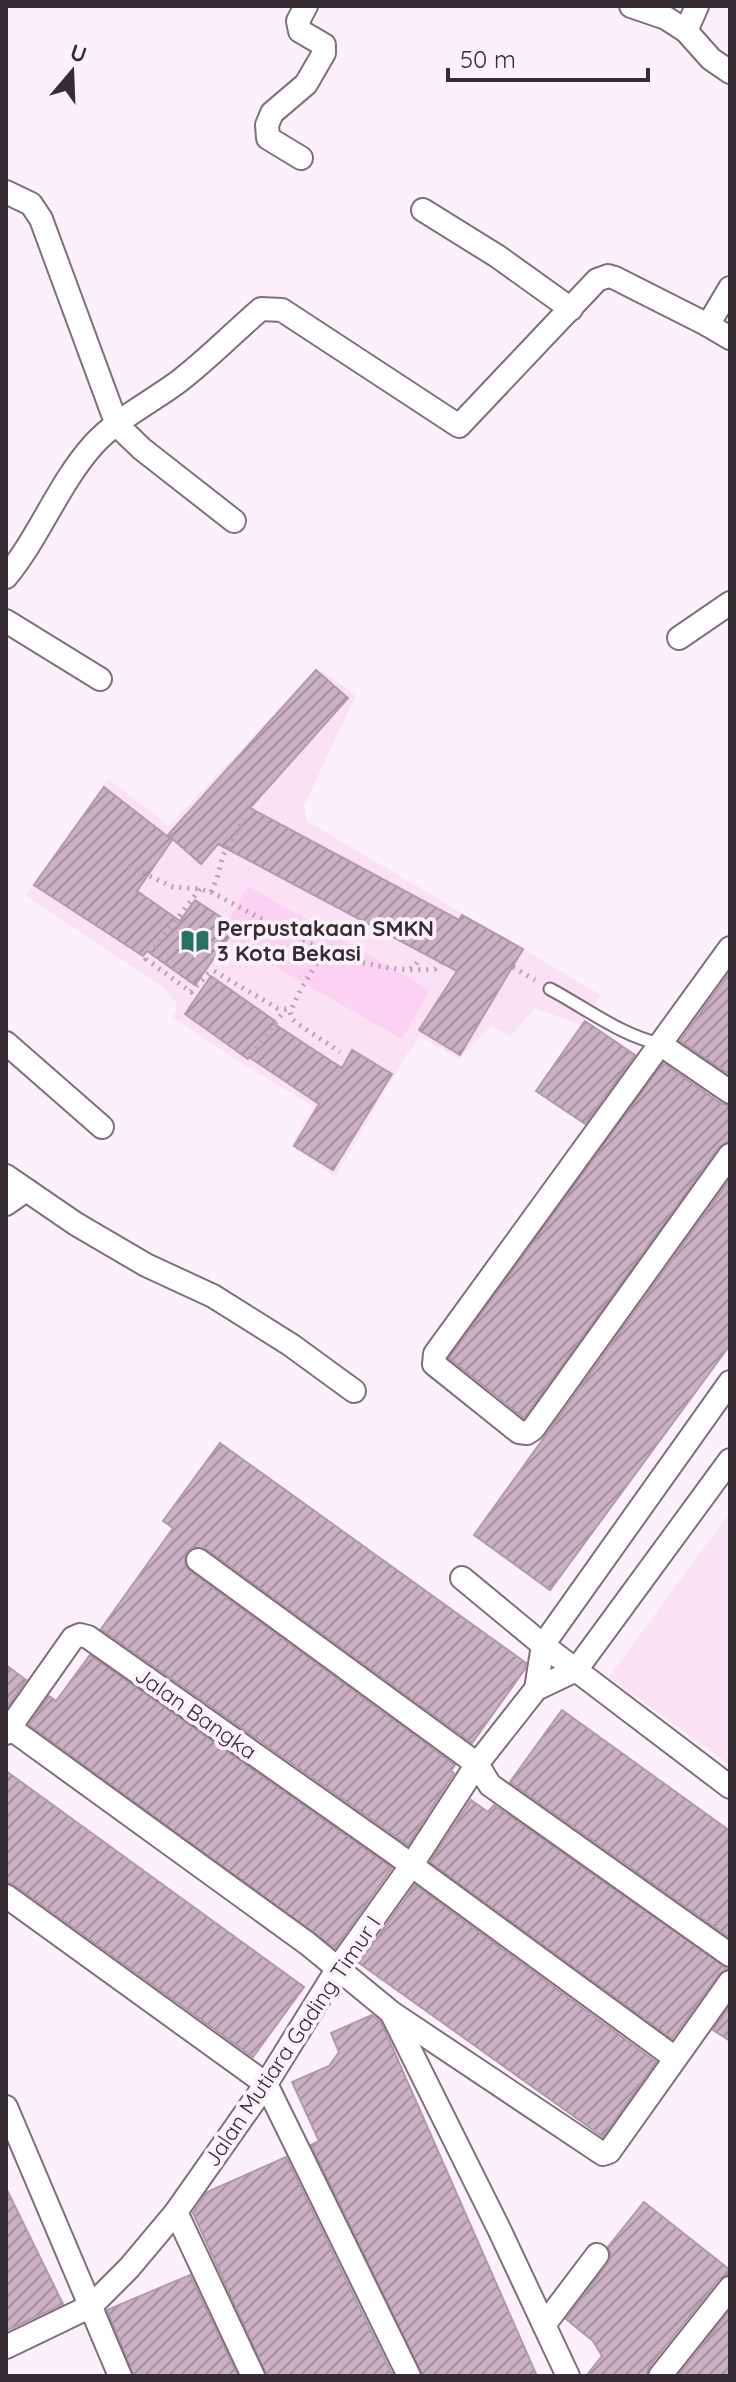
<svg xmlns="http://www.w3.org/2000/svg" width="736" height="2382" viewBox="0 0 736 2382" font-family="Quicksand,sans-serif">
	<style>
		.built { fill: #fbe1f4 }
		.pitch { fill: #fdd1f1 }
		.building { fill: url(#building-hatch); stroke: #b299ab; stroke-width: 2 }
		.lines { fill: none; stroke-linecap: round; stroke-linejoin: round }
		.service-casing { stroke: #836d7d; stroke-width: 15 }
		.minor-casing { stroke: #836d7d; stroke-width: 26 }
		.path { stroke: #b0a5ad; stroke-width: 5; stroke-dasharray: 2 6; stroke-linecap: butt }
		.service { stroke: #fff; stroke-width: 11 }
		.minor { stroke: #fff; stroke-width: 22 }
		.labels { text-anchor: middle; dominant-baseline: central; stroke-width: 8; stroke-linejoin: round; paint-order: stroke }
		.poi-label { font-size: 22px; font-weight: bold; fill: #362c33; stroke: #fcf1f9; text-anchor: start }
		.street-label { font-size: 22px; fill: #362c33; stroke: #fcf1f9 }
	</style>
	<defs>
		<pattern id="building-hatch" width="6" height="6" patternUnits="userSpaceOnUse" patternTransform="scale(2)"><rect width="6" height="6" fill="#cab1c3"/><path d="M-1 1l2-2M0 6l6-6M5 7l2-2" fill="none" stroke="#a5909f"/></pattern>
	</defs>
	<rect width="100%" height="100%" fill="#fcf1f9"/>
	<!-- built -->
	<g class="built">
		<path d="M 317,668 L 356,695 L 304,806 L 307,821 L 601,995 L 581,1025 L 535,1008 L 510,1037 L 491,1026 L 459,1059 L 420,1037 L 408,1052 L 335,1177 L 291,1146 L 313,1106 L 230,1056 L 173,1017 L 177,1004 L 164,988 L 25,895 L 108,779 L 169,826 Z"/>
		<path d="M 730,1512 L 730,1765 L 609,1677 Z"/>
	</g>
	<!-- pitch -->
	<path class="pitch" d="M 248,886 L 430,990 L 402,1039 L 220,935 Z"/>
	<!-- building -->
	<g class="building">
		<path d="M 316,670 L 348,698 L 250,808 L 459,920 L 462,915 L 523,949 L 460,1055 L 419,1030 L 457,971 L 218,844 L 201,864 L 168,835 Z"/>
		<path d="M 104,787 L 172,840 L 137,891 L 180,921 L 195,900 L 236,927 L 195,985 L 147,951 L 143,956 L 34,885 Z"/>
		<path d="M 730,972 L 730,1075 L 680,1041 Z"/>
		<path d="M 211,976 L 275,1021 L 273,1023 L 342,1068 L 352,1050 L 392,1074 L 333,1170 L 294,1146 L 319,1104 L 249,1057 L 248,1059 L 185,1014 Z"/>
		<path d="M 585,1021 L 635,1055 L 585,1124 L 536,1091 Z"/>
		<path d="M 663,1063 L 722,1104 L 730,1106 L 730,1141 L 719,1147 L 524,1418 L 449,1358 Z"/>
		<path d="M 730,1179 L 730,1345 L 550,1590 L 474,1535 Z"/>
		<path d="M 220,1443 L 526,1663 L 525,1669 L 472,1743 L 206,1549 L 193,1547 L 186,1552 L 185,1565 L 190,1571 L 455,1765 L 451,1771 L 454,1773 L 408,1845 L 101,1629 L 173,1528 L 163,1521 Z"/>
		<path d="M 90,1655 L 392,1868 L 335,1948 L 29,1725 L 49,1696 L 56,1701 Z"/>
		<path d="M 6,1665 L 26,1680 L 6,1709 Z"/>
		<path d="M 562,1710 L 730,1831 L 730,1938 L 510,1782 Z"/>
		<path d="M 6,1771 L 304,1987 L 253,2057 L 14,1885 L 6,1882 Z"/>
		<path d="M 471,1800 L 488,1812 L 494,1805 L 728,1969 L 719,1974 L 672,2039 L 430,1862 Z"/>
		<path d="M 415,1885 L 656,2062 L 603,2137 L 359,1963 Z"/>
		<path d="M 730,2006 L 730,2041 L 713,2030 Z"/>
		<path d="M 372,2015 L 380,2021 L 386,2033 L 537,2376 L 423,2376 L 311,2145 L 319,2141 L 292,2082 L 329,2066 L 339,2052 L 331,2033 Z"/>
		<path d="M 286,2157 L 393,2376 L 267,2376 L 193,2213 L 207,2192 Z"/>
		<path d="M 6,2188 L 63,2304 L 6,2331 Z"/>
		<path d="M 644,2202 L 730,2270 L 730,2274 L 719,2279 L 649,2367 L 646,2376 L 586,2376 L 602,2356 L 593,2341 L 566,2319 L 608,2263 L 611,2256 L 608,2247 Z"/>
		<path d="M 190,2275 L 238,2376 L 134,2376 L 107,2310 Z"/>
		<path d="M 730,2310 L 730,2376 L 678,2376 Z"/>
	</g>
	<g class="lines">
		<defs>
			<path id="service" d="M 550,989 C 586,1008 620,1035 660,1044"/>
			<g id="minor">
				<path d="M 631,6 L 666,18 L 686,31 L 711,59 L 730,72"/>
				<path d="M 686,31 L 697,6"/>
				<path d="M 301,158 L 268,138 L 267,125 L 272,113 L 306,84 L 324,53 L 324,45 L 300,31 L 298,21 L 306,6"/>
				<path d="M 6,192 L 31,204 L 41,219 L 117,425 L 142,449 L 234,521"/>
				<path d="M 423,210 L 497,256 L 571,309"/>
				<path d="M 708,325 L 730,338"/>
				<path d="M 6,577 C 40,536 58,484 94,444 C 117,419 151,402 178,382 C 207,360 233,333 261,309 L 282,310 L 459,426 L 597,280 L 608,276 L 615,278 L 708,325 L 730,288"/>
				<path d="M 6,621 L 100,679"/>
				<path d="M 679,638 L 730,603"/>
				<path d="M 730,948 L 435,1354 L 434,1364 L 519,1432 L 527,1433 L 533,1429 L 730,1155"/>
				<path d="M 6,1043 L 102,1127"/>
				<path d="M 660,1044 L 730,1092"/>
				<path d="M 6,1176 L 76,1224 L 146,1265 L 213,1296 L 291,1345 L 354,1391"/>
				<path d="M 6,1204 L 26,1190"/>
				<path d="M 198,1560 L 477,1764 L 490,1785 L 730,1955"/>
				<path d="M 462,1578 L 543,1645 L 730,1787"/>
				<path d="M 536,1689 L 543,1645 L 730,1382"/>
				<path d="M 10,1728 L 308,1944 L 392,2013 L 603,2154 L 609,2152 L 730,1982"/>
				<path d="M 6,1733 L 73,1638 L 80,1635 L 88,1637 L 392,1851 L 675,2058"/>
				<path d="M 6,1896 L 266,2084 L 409,2376"/>
				<path d="M 392,2014 L 499,2229 L 568,2376"/>
				<path d="M 6,2107 L 120,2376"/>
				<path d="M 176,2212 L 253,2376"/>
				<path d="M 544,2325 L 597,2255"/>
				<path d="M 6,2347 L 91,2306 L 129,2268 L 176,2212 L 266,2084 L 338,1968 L 411,1866 L 477,1764 L 536,1689 L 576,1670 L 730,1460"/>
				<path d="M 660,2376 L 730,2288"/>
			</g>
		</defs>
		<!-- service casing -->
		<use href="#service" class="service-casing"/>
		<!-- minor casing -->
		<use href="#minor" class="minor-casing"/>
		<!-- path -->
		<g class="path">
			<path d="M 128,866 L 173,887 L 200,889 L 211,892 C 281,928 353,977 435,969 L 445,958"/>
			<path d="M 200,889 L 146,959 L 191,992 L 208,974 L 214,971 L 277,1008 L 286,1009 L 291,1006"/>
			<path d="M 211,892 L 217,879 L 223,855 L 244,819"/>
			<path d="M 325,950 L 301,989 L 290,1012 L 292,1019 L 298,1024 L 340,1052"/>
			<path d="M 513,967 L 535,980"/>
			<path d="M 410,969 L 414,967 L 419,959"/>
			<path d="M 251,1055 L 285,1010"/>
		</g>
		<!-- service -->
		<use href="#service" class="service"/>
		<!-- minor -->
		<use href="#minor" class="minor"/>
	</g>
	<!-- icons -->
	<defs>
		<symbol id="library-bare" viewBox="-9 -9 18 18"><path d="M-6-4Q-3-5.5-.7-3.5V5Q-3 3-6 4ZM6-4Q3-5.5 .7-3.5V5Q3 3 6 4Z" fill="#277068" stroke="#fcf1f9" stroke-width="2.5" paint-order="stroke"/></symbol>
	</defs>
	<g fill-rule="evenodd">
		<use href="#library-bare" x="175" y="921" width="40" height="40"/>
	</g>
	<g class="labels">
		<!-- poi labels -->
		<g class="poi-label">
			<text x="217" y="928">Perpustakaan SMKN<tspan x="217" dy="25">3 Kota Bekasi</tspan></text>
		</g>
		<!-- street labels -->
		<g class="street-label">
			<text transform="translate(196 1713) rotate(35)">Jalan Bangka</text>
			<text transform="translate(292 2041) rotate(-56)">Jalan Mutiara Gading Timur I</text>
		</g>
	</g>
	<!-- border -->
	<rect width="736" height="2382" fill="none" stroke="#362c33" stroke-width="16"/>
	<!-- north arrow -->
	<g transform="translate(72 72) rotate(19)" stroke="#fcf1f9" stroke-width="6" paint-order="stroke">
	<path d="M0-6L14 30L0 20L-14 30Z" fill="#362c33"/>
	<text y="-12" font-size="22" font-weight="bold" text-anchor="middle" fill="#362c33">U</text>
	</g>
	<!-- scale -->
	<path d="M448 68v12h200v-12" fill="none" stroke="#362c33" stroke-width="4"/>
	<text x="460" y="68" font-size="24" fill="#362c33" stroke="#fcf1f9" stroke-width="6" paint-order="stroke">50 m</text>
</svg>
